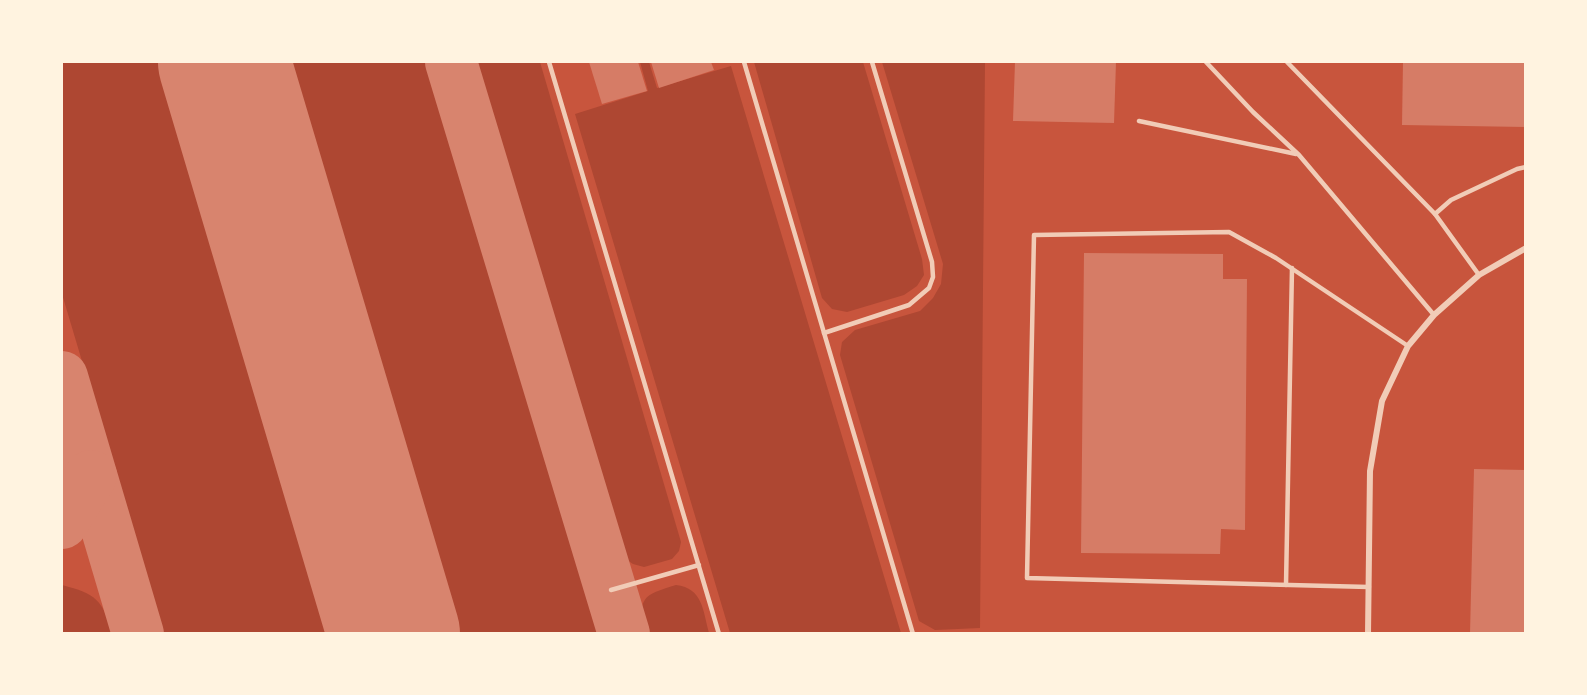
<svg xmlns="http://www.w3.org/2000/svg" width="1587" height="695" viewBox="0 0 1587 695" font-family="Arial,sans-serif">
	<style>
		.green { fill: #ae4732 }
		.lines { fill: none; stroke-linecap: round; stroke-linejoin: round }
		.taxiway { stroke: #d8846e; stroke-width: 52 }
		.runway { stroke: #d8846e; stroke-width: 132 }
		.building { fill: #d67c66 }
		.service { stroke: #f1ccb7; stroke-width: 4.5 }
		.minor { stroke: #f1ccb7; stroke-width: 6 }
	</style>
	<rect width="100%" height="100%" fill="#c8553d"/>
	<!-- green -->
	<g class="green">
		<path d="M 62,62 L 175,62 L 345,633 L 163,633 L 62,294 Z"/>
		<path d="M 271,62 L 436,62 L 606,633 L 442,633 Z"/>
		<path d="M 477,62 L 540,62 L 681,542 L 679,551 L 672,559 L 644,567 L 633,564 L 624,558 Z"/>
		<path d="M 640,62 L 649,62 L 657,88 L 731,66 L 901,633 L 730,633 L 575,114 L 648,91 Z"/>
		<path d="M 754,62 L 863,62 L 922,259 L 924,275 L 917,286 L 904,295 L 847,312 L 832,309 L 822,298 Z"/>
		<path d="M 882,62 L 985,62 L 980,628 L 935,630 L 919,621 L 840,355 L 842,342 L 855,330 L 920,311 L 933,298 L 941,284 L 943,264 Z"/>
		<path d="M 62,585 C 96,594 102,599 112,633 L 62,633 Z"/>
		<path d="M 676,585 C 703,588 703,611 709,633 L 647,633 C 636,598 643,595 676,585 Z"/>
	</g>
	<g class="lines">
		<!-- taxiway -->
		<g class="taxiway">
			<path d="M 451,62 L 624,634"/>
			<path d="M 62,377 L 138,634"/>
			<path d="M 62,523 L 91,476"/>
		</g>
		<!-- runway -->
		<path class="runway" d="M 224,62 L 394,634"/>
	</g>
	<!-- building -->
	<g class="building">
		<path d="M 589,62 L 638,62 L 647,91 L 602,104 Z"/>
		<path d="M 651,62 L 711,62 L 714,70 L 659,88 Z"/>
		<path d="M 1015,62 L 1116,62 L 1114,123 L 1013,121 Z"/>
		<path d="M 1403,62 L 1526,62 L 1526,127 L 1402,125 Z"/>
		<path d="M 1084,253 L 1223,254 L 1223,279 L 1247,279 L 1245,530 L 1221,529 L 1220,554 L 1081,553 Z"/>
		<path d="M 1474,469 L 1526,470 L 1526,634 L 1470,634 Z"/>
	</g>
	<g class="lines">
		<!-- service -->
		<g class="service">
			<path d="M 549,62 L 719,634"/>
			<path d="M 744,62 L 913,634"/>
			<path d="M 1206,62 L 1253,112 L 1299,155 L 1434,315"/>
			<path d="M 1287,62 L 1435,214"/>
			<path d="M 1139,121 L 1296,154"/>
			<path d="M 1479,275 L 1435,214 L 1451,200 L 1517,169 L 1526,167"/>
			<path d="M 824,333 L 909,305 L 929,288 L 933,277 L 932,262 L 872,62"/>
			<path d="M 1286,585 L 1292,268"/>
			<path d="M 1369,587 L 1027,578 L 1034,235 L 1229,232 L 1276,258 L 1408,346"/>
			<path d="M 611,590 L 699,565"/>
		</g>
		<!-- minor -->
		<path class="minor" d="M 1368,634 L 1370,471 L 1382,401 L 1408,346 L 1434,315 L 1479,275 L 1526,248"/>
	</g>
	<!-- border -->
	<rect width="1587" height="695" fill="none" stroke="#fff3e0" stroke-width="126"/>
</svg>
